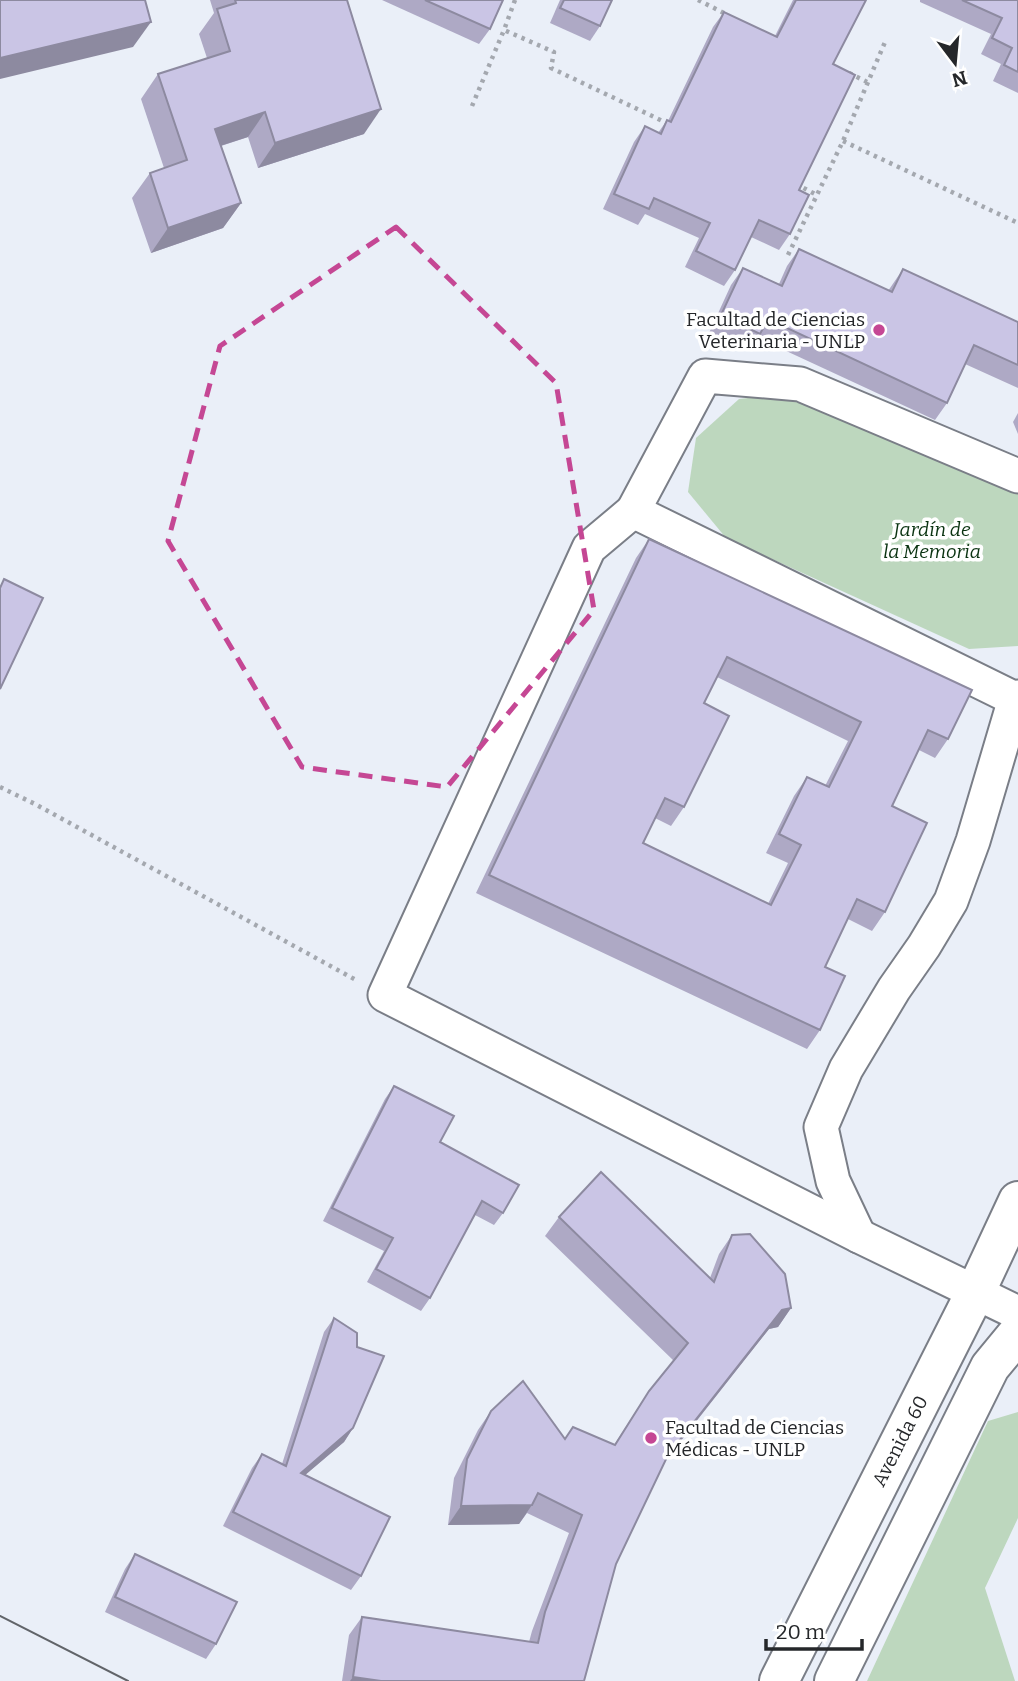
<svg xmlns="http://www.w3.org/2000/svg" width="1018" height="1681" viewBox="0 0 1018 1681" font-family="Bitter,serif">
	<style>
		.green { fill: #bdd7be }
		.lines { fill: none; stroke-linecap: round; stroke-linejoin: round }
		.minor-casing { stroke: #7a7e87; stroke-width: 37 }
		.major-casing { stroke: #7a7e87; stroke-width: 42 }
		.path { stroke: #a4a8af; stroke-width: 4.5; stroke-dasharray: 3.5 5; stroke-linecap: butt }
		.minor { stroke: #fff; stroke-width: 33 }
		.major { stroke: #fff; stroke-width: 38 }
		.tram { stroke: #616469; stroke-width: 2 }
		.wall { fill: #aea9c5; fill-rule: evenodd }
		.shaded-wall { fill: #8d8aa0 }
		.building { fill: #cac5e5; stroke: #8d8aa0; stroke-width: 2; fill-rule: evenodd }
		.marked { fill: none; stroke: #c54794; stroke-width: 5; stroke-dasharray: 14 9; stroke-linejoin: round }
		.poi-dot { fill: #c54794; stroke: #fff; stroke-width: 2.5 }
		.labels { text-anchor: middle; dominant-baseline: central; stroke-width: 7; stroke-linejoin: round; paint-order: stroke }
		.poi-label { font-size: 19px; fill: #25272a; stroke: #fff; text-anchor: end }
		.park-label { font-size: 19px; font-style: italic; fill: #0a3311; stroke: #fff }
		.street-label { font-size: 19px; fill: #25272a; stroke: #fff }
	</style>
	<rect width="100%" height="100%" fill="#eaeff8"/>
	<!-- green -->
	<g class="green">
		<path d="M 800,392 L 1018,485 L 1018,646 L 969,649 L 726,538 L 688,492 L 696,438 L 739,399 Z"/>
		<path d="M 1018,1412 L 1018,1518 L 985,1588 L 1015,1681 L 867,1681 L 988,1421 Z"/>
	</g>
	<g class="lines">
		<defs>
			<g id="minor">
				<path d="M 1018,476 L 800,384 L 705,376 L 633,511 L 1015,699 L 1018,697"/>
				<path d="M 633,511 L 589,548 L 385,995 L 859,1236 L 1018,1313"/>
				<path d="M 859,1236 L 833,1181 L 821,1127 L 846,1069 L 894,989 L 924,946 L 951,901 L 973,841 L 1015,699"/>
			</g>
			<g id="major">
				<path d="M 779,1681 L 976,1291 L 1018,1201"/>
				<path d="M 834,1681 L 990,1367 L 1018,1333"/>
			</g>
		</defs>
		<!-- minor casing -->
		<use href="#minor" class="minor-casing"/>
		<!-- major casing -->
		<use href="#major" class="major-casing"/>
		<!-- path -->
		<g class="path">
			<path d="M 515,0 L 504,30 L 554,52 L 551,68 L 671,125"/>
			<path d="M 698,0 L 728,15"/>
			<path d="M 849,73 L 867,82"/>
			<path d="M 472,106 L 504,30"/>
			<path d="M 843,141 L 1018,223"/>
			<path d="M 796,184 L 817,195"/>
			<path d="M 788,255 L 843,141 L 885,42"/>
			<path d="M 0,787 L 35,804 L 356,980"/>
		</g>
		<!-- minor -->
		<use href="#minor" class="minor"/>
		<!-- major -->
		<use href="#major" class="major"/>
		<!-- tram -->
		<path class="tram" d="M 0,1616 L 128,1681"/>
	</g>
	<!-- wall -->
	<g class="wall">
		<path d="M 210,0 L 347,0 L 364,134 L 258,168 L 248,137 L 221,146 L 241,203 L 223,228 L 151,253 L 132,198 L 150,173 L 164,168 L 141,99 L 158,74 L 207,58 L 199,34 L 214,13 Z"/>
		<path d="M 382,0 L 503,0 L 490,29 L 479,44 Z"/>
		<path d="M 560,0 L 612,0 L 600,26 L 590,41 L 550,23 Z"/>
		<path d="M 793,0 L 866,0 L 833,64 L 799,190 L 790,234 L 779,250 L 751,237 L 735,270 L 724,286 L 685,267 L 699,238 L 645,214 L 638,225 L 603,209 L 634,142 L 645,126 L 658,133 L 667,120 L 668,121 L 713,27 L 724,12 L 775,36 Z"/>
		<path d="M 920,0 L 1018,0 L 1018,93 L 993,81 L 1001,64 L 981,54 L 991,34 L 920,2 Z"/>
		<path d="M 799,249 L 888,291 L 903,269 L 1018,322 L 1018,388 L 965,364 L 947,403 L 935,420 L 758,338 L 748,351 L 709,333 L 731,285 L 743,268 L 779,284 L 787,266 Z"/>
		<path d="M 1018,413 L 1018,434 L 1013,422 Z"/>
		<path d="M 649,539 L 948,739 L 935,758 L 919,750 L 892,806 L 885,912 L 872,931 L 848,919 L 825,967 L 820,1030 L 807,1049 L 476,893 L 636,558 ZM 717,677 L 848,741 L 825,786 L 807,777 L 794,796 L 766,853 L 788,863 L 768,904 L 643,843 L 655,818 L 671,826 L 684,807 L 704,703 Z"/>
		<path d="M 394,1086 L 440,1142 L 503,1213 L 494,1225 L 475,1215 L 430,1298 L 421,1311 L 367,1282 L 384,1251 L 323,1221 L 385,1099 Z"/>
		<path d="M 559,1217 L 710,1278 L 719,1254 L 732,1235 L 791,1308 L 778,1327 L 769,1329 L 666,1460 L 616,1564 L 584,1681 L 342,1681 L 349,1635 L 362,1617 L 529,1642 L 532,1631 L 569,1533 L 527,1513 L 519,1524 L 448,1525 L 454,1478 L 478,1430 L 491,1411 L 565,1439 L 614,1445 L 649,1391 L 674,1361 L 545,1236 Z"/>
		<path d="M 334,1318 L 353,1428 L 344,1442 L 305,1475 L 361,1576 L 351,1590 L 223,1526 L 252,1468 L 262,1454 L 282,1464 L 324,1332 Z"/>
		<path d="M 135,1554 L 216,1644 L 206,1659 L 105,1612 L 125,1569 Z"/>
	</g>
	<!-- shaded-wall -->
	<g class="shaded-wall">
		<path d="M 151,22 L 133,47 L 0,79 L 0,58 Z"/>
		<path d="M 381,109 L 364,134 L 258,168 L 275,143 Z"/>
		<path d="M 265,112 L 248,137 L 198,153 L 215,129 Z"/>
		<path d="M 241,203 L 223,228 L 151,253 L 168,228 Z"/>
		<path d="M 791,1308 L 778,1327 L 769,1329 L 655,1473 L 668,1455 L 782,1310 Z"/>
		<path d="M 353,1428 L 344,1442 L 291,1487 L 301,1473 Z"/>
		<path d="M 532,1505 L 519,1524 L 448,1525 L 461,1506 Z"/>
		<path d="M 353,1677 L 381,1681 L 350,1681 Z"/>
	</g>
	<!-- building -->
	<g class="building">
		<path d="M 0,0 L 145,0 L 151,22 L 0,58 Z"/>
		<path d="M 235,0 L 347,0 L 381,109 L 275,143 L 265,112 L 215,129 L 241,203 L 168,228 L 150,173 L 187,160 L 158,74 L 230,51 L 217,9 L 236,3 Z"/>
		<path d="M 425,0 L 503,0 L 490,29 Z"/>
		<path d="M 564,0 L 612,0 L 600,26 L 560,8 Z"/>
		<path d="M 796,0 L 866,0 L 833,64 L 855,75 L 799,190 L 809,195 L 790,234 L 759,220 L 735,270 L 696,251 L 710,223 L 654,198 L 649,209 L 614,194 L 645,126 L 661,134 L 667,120 L 671,122 L 724,12 L 777,37 Z"/>
		<path d="M 962,0 L 1018,0 L 1018,72 L 1004,65 L 1012,48 L 992,38 L 1002,18 Z"/>
		<path d="M 799,249 L 892,292 L 903,269 L 1018,322 L 1018,365 L 974,345 L 947,403 L 768,319 L 760,334 L 721,315 L 743,268 L 782,286 Z"/>
		<path d="M 649,539 L 972,690 L 948,739 L 928,730 L 892,806 L 927,823 L 885,912 L 857,899 L 825,967 L 845,976 L 820,1030 L 489,875 ZM 727,657 L 861,722 L 829,787 L 807,777 L 779,834 L 801,845 L 771,905 L 643,843 L 665,798 L 684,807 L 729,716 L 704,703 Z"/>
		<path d="M 4,579 L 43,598 L 0,689 L 0,588 Z"/>
		<path d="M 394,1086 L 454,1116 L 440,1142 L 519,1185 L 503,1213 L 482,1201 L 430,1298 L 376,1269 L 393,1238 L 332,1208 Z"/>
		<path d="M 601,1172 L 714,1282 L 732,1235 L 750,1234 L 785,1274 L 791,1308 L 782,1310 L 668,1455 L 616,1564 L 584,1681 L 381,1681 L 353,1677 L 362,1617 L 538,1643 L 545,1612 L 582,1515 L 538,1493 L 532,1505 L 461,1506 L 467,1459 L 491,1411 L 523,1381 L 565,1439 L 573,1427 L 615,1445 L 649,1391 L 688,1343 L 559,1217 Z"/>
		<path d="M 334,1318 L 357,1333 L 357,1347 L 384,1356 L 353,1428 L 301,1473 L 390,1517 L 361,1576 L 233,1512 L 262,1454 L 286,1466 Z"/>
		<path d="M 135,1554 L 237,1602 L 216,1644 L 115,1597 Z"/>
	</g>
	<!-- marked area -->
	<path class="marked" d="M 396,227 L 556,383 L 594,610 L 447,787 L 302,767 L 168,541 L 220,346 Z"/>
	<!-- markers -->
	<g class="poi-dot">
		<circle cx="879" cy="330" r="7"/>
		<circle cx="651" cy="1438" r="7"/>
	</g>
	<g class="labels">
		<!-- poi labels -->
		<g class="poi-label">
			<text x="865" y="319">Facultad de Ciencias<tspan x="865" dy="22">Veterinaria - UNLP</tspan></text>
			<text x="665" y="1427" text-anchor="start">Facultad de Ciencias<tspan x="665" dy="22">Médicas - UNLP</tspan></text>
		</g>
		<!-- park labels -->
		<g class="park-label">
			<text x="932" y="529">Jardín de<tspan x="932" dy="22">la Memoria</tspan></text>
		</g>
		<!-- street labels -->
		<g class="street-label">
			<text transform="translate(900 1441) rotate(-63)">Avenida 60</text>
		</g>
	</g>
	<!-- north arrow -->
	<g transform="translate(955 63) rotate(164)" stroke="#ffffff" stroke-width="5" paint-order="stroke">
	<path d="M0-5L12 26L0 18L-12 26Z" fill="#25272a"/>
	<text y="-10" font-size="19" font-weight="bold" text-anchor="middle" fill="#25272a">N</text>
	</g>
	<!-- scale -->
	<path d="M766 1639v10h96v-10" fill="none" stroke="#25272a" stroke-width="3.5"/>
	<text x="776" y="1639" font-size="21" fill="#25272a" stroke="#ffffff" stroke-width="5" paint-order="stroke">20 m</text>
</svg>
